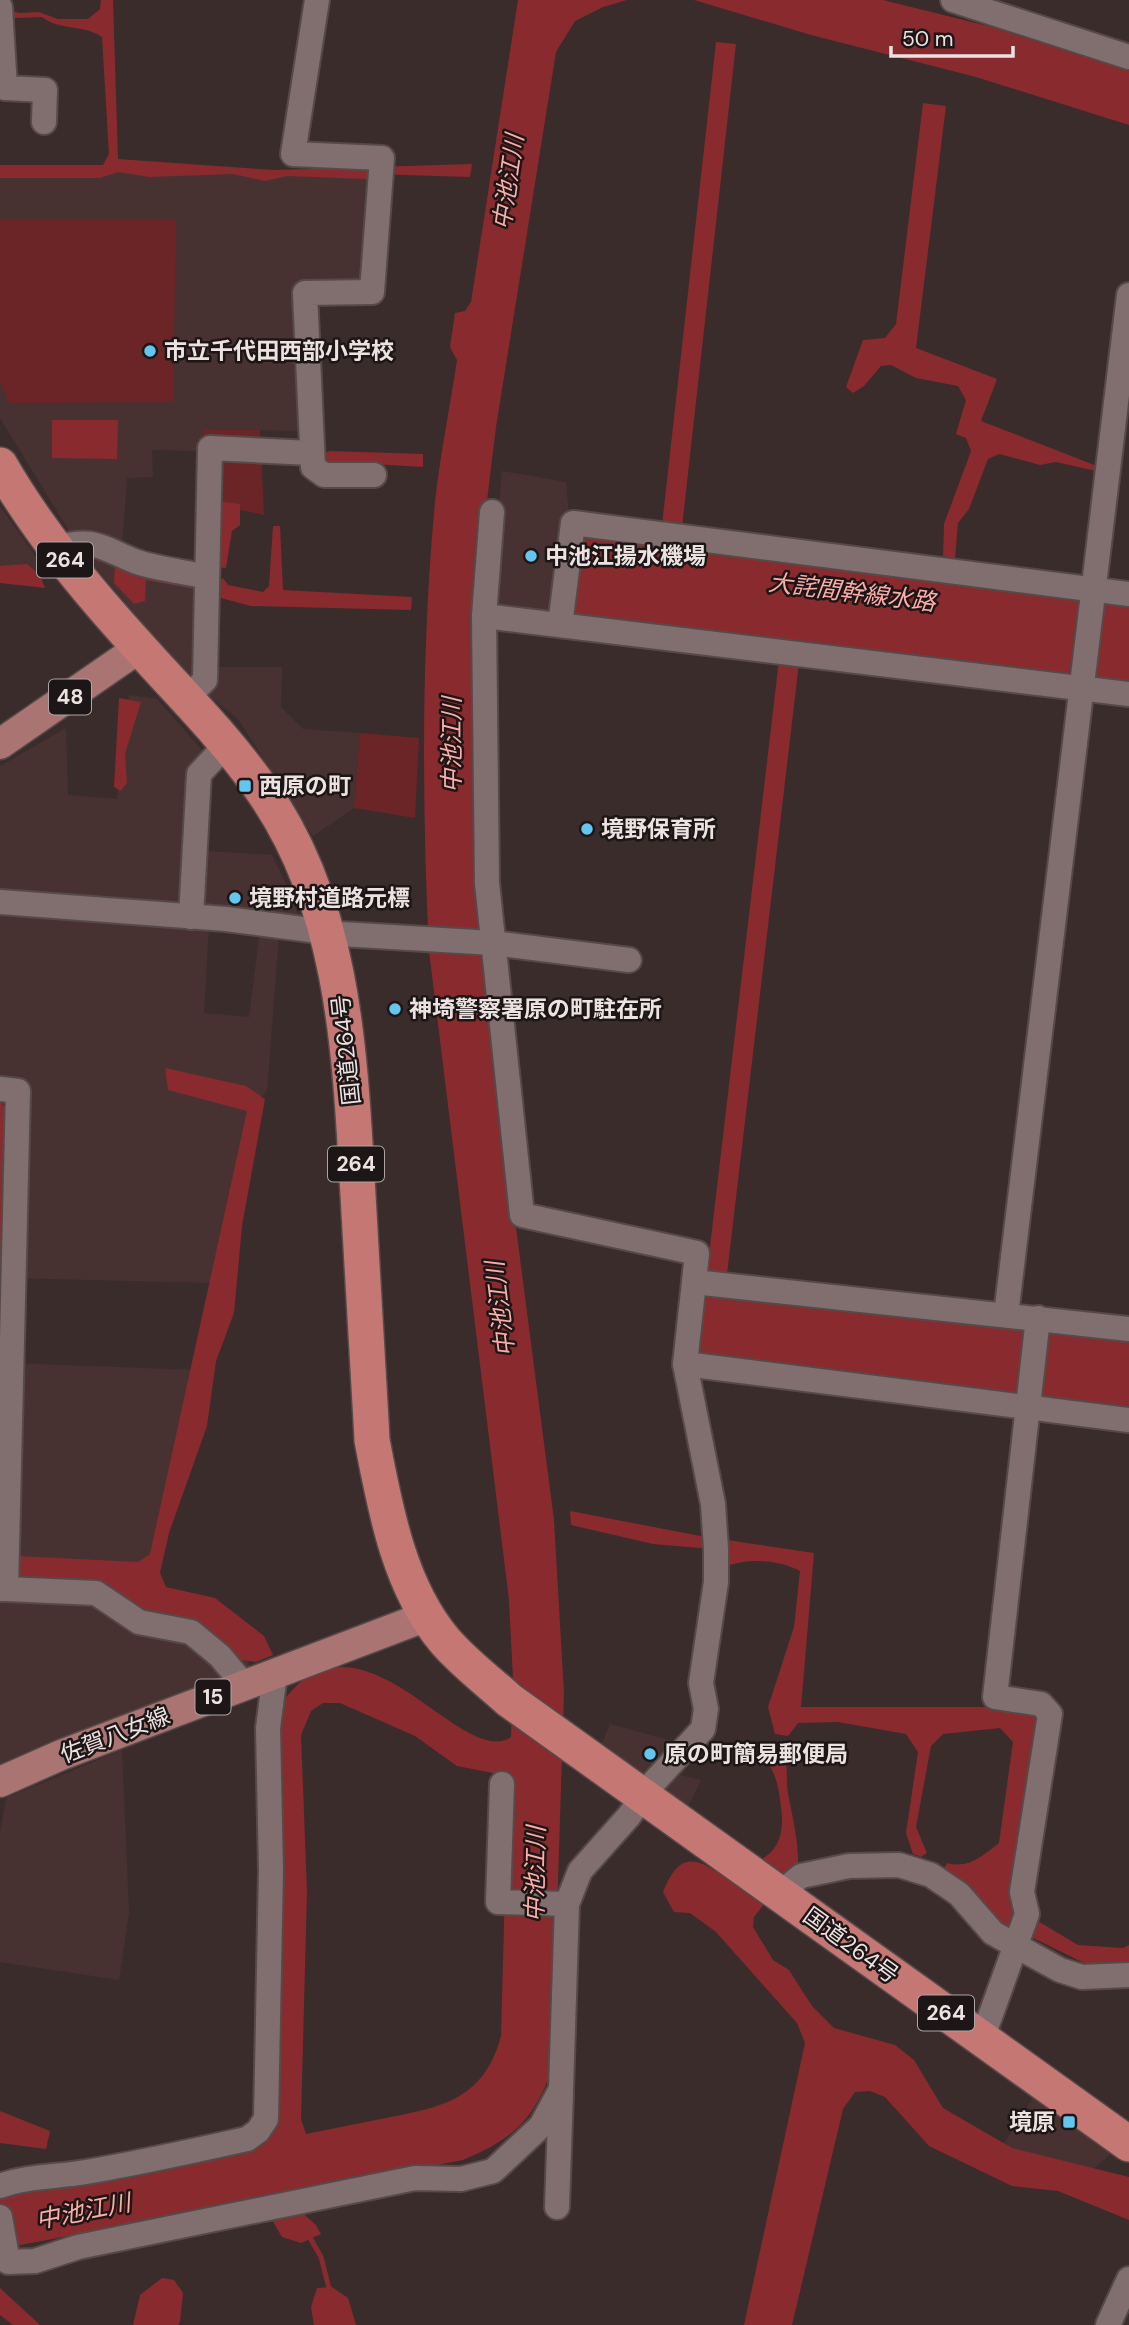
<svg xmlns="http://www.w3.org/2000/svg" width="1129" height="2325" viewBox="0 0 1129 2325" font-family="'DM Sans','Noto Sans JP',sans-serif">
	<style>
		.built { fill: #483231; fill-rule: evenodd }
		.green { fill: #6c2526 }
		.water { fill: #892a2e; fill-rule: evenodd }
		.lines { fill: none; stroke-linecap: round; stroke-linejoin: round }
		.stream { stroke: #892a2e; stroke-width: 5 }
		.minor-casing { stroke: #564a49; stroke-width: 28 }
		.major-casing { stroke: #564a49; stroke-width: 33 }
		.highway-casing { stroke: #564a49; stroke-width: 38 }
		.minor { stroke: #806f6e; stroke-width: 24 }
		.major { stroke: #a97472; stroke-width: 30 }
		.highway { stroke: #c57774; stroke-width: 35 }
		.poi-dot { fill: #64c5ee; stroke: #1d1616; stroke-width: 2.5 }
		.labels { text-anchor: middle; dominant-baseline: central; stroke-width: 5; stroke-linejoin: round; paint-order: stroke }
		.shield { fill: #1d1616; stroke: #ada5a4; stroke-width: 2 }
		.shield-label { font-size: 21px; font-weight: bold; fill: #ebe2e1 }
		.poi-label { font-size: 23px; font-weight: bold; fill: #ebe2e1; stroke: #1d1616; text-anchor: start }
		.street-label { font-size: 23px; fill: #ebe2e1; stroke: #1d1616 }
		.water-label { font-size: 24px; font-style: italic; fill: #fdada9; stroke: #1d1616 }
	</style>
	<rect width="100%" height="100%" fill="#3a2c2b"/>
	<!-- built -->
	<g class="built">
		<path d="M 113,168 L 374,173 L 366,284 L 298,283 L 301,431 L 203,429 L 201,451 L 152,450 L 153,477 L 127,478 L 120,571 L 213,590 L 208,667 L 282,667 L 281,707 L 303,729 L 360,733 L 354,808 L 313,836 L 238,719 L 194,684 L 79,547 L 0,418 L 0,177 Z"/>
		<path d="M 502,471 L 566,482 L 569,516 L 555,616 L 490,608 Z"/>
		<path d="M 0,506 L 45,570 L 0,572 Z"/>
		<path d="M 129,695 L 157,699 L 203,751 L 191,779 L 188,850 L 272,855 L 289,890 L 306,936 L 279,934 L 267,1091 L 252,1105 L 218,1283 L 7,1278 L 11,1084 L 0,1082 L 0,766 L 66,728 L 68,795 L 117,799 ZM 209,925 L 260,930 L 249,1017 L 204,1013 Z"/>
		<path d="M 5,1363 L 198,1370 L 147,1594 L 218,1614 L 250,1666 L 0,1770 L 0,1580 Z"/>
		<path d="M 610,1724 L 683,1744 L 663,1771 L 701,1780 L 687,1808 L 602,1743 Z"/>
		<path d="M 122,1750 L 129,1913 L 119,1980 L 0,1962 L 0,1834 L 6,1798 Z"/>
		<path d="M 1036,2093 L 1113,2152 L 1071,2189 L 1000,2150 Z"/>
	</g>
	<!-- green -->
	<g class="green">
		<path d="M 0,219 L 176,220 L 173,402 L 9,403 L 0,381 Z"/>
		<path d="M 203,429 L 260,430 L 264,515 L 199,501 Z"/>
		<path d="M 360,733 L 419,738 L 415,818 L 354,808 Z"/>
	</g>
	<!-- water -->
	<g class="water">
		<path d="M 101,0 L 113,0 L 118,159 L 273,170 L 472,164 L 470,177 L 371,174 L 366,179 L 287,176 L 265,181 L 233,174 L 149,177 L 118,172 L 100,178 L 0,178 L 0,165 L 103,165 L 109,154 L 102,37 C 83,24 60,31 42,17 L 15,18 L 0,14 L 0,7 L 19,13 L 39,12 L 58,19 L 88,19 L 100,9 Z"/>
		<path d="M 518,0 L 627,0 L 603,7 L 575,21 L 556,52 L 496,427 L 484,525 L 475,809 L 475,892 L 485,989 L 554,1520 L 564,1693 L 552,2070 C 532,2122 514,2138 463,2160 L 0,2249 L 0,2198 L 264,2144 L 273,2123 L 279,1706 C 289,1694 299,1680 314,1673 C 388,1638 467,1766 511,1737 L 513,1680 L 509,1600 L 429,951 C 422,804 421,649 435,502 C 440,455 450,407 457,360 L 450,347 L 455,313 L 465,311 L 471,302 ZM 323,1703 L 340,1703 L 415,1736 L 457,1766 L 508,1776 L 501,2036 C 484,2099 443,2107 386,2118 C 359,2123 332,2129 306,2134 L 301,2119 L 307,1891 L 301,1735 L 311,1711 Z"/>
		<path d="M 694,0 L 883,0 L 992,27 L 1129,71 L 1129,125 L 976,77 L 811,35 Z"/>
		<path d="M 716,42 L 736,44 L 682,527 L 662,525 Z"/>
		<path d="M 923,103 L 946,106 L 916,348 L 997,379 L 981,421 L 1097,466 L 1096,471 L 1056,462 L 1040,465 L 999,454 L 988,459 L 969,509 L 958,523 L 955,558 L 943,556 L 944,524 L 971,451 L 966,438 L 956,434 L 966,400 L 958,386 L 916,378 L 891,365 L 881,366 L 864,386 L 853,393 L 846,387 L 863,340 L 885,338 L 896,324 Z"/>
		<path d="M 52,420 L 118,420 L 117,459 L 52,458 Z"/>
		<path d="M 330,451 L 423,454 L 423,467 L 323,461 L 323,453 Z"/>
		<path d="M 217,501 L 240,504 L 240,525 L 232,531 L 226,568 L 214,567 Z"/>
		<path d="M 273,526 L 280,526 L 283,590 L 412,597 L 411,610 L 251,606 L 217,597 L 214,587 L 223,578 L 228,585 L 263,592 L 269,586 Z"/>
		<path d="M 584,536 L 1079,598 L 1069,675 L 574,617 L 579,581 L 570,579 L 581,558 Z"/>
		<path d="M 27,564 L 40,575 L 45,588 L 0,583 L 0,566 Z"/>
		<path d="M 115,566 L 202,584 L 201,590 L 146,580 L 145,601 L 134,604 L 114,583 Z"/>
		<path d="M 1105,601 L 1129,604 L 1129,682 L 1096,678 Z"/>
		<path d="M 779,660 L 799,663 L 727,1274 L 707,1272 Z"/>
		<path d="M 119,698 L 141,702 L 125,754 L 127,783 L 121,791 L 114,787 Z"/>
		<path d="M 165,1068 L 246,1086 L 265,1099 L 242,1226 L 234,1313 L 216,1361 L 207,1426 L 169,1533 L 160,1573 L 166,1587 L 215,1598 L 264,1636 L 273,1655 L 256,1662 L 240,1660 L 211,1636 L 24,1583 L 17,1577 L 17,1556 L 138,1562 L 150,1554 L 247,1111 L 168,1090 Z"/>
		<path d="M 0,1101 L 8,1112 L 0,1448 Z"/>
		<path d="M 704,1292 L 1028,1329 L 1021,1397 L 695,1355 Z"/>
		<path d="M 1047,1332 L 1129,1341 L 1129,1410 L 1039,1400 Z"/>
		<path d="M 570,1511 L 711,1538 L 712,1549 L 653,1544 L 571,1525 Z"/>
		<path d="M 727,1540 L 814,1553 L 801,1707 L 993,1707 L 1030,1712 L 1039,1721 L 1029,1925 L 1038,1921 L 1078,1945 L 1123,1948 L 1129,1945 L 1129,1965 L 1088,1965 L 995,1919 L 954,1875 L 943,1870 L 947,1863 C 969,1869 982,1856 999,1843 L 1013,1742 L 1000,1728 L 943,1734 L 931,1746 L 916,1827 L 927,1853 L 921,1857 L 913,1854 L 906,1833 L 918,1752 L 906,1734 L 838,1722 L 798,1723 L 788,1736 L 775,1734 L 768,1707 L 794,1627 L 800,1571 C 778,1560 752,1558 730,1565 Z"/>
		<path d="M 773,1750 L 782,1751 C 790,1769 785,1776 788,1793 C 793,1820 799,1842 798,1869 L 748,1885 L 745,1891 L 764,1904 L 754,1917 L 753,1927 L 773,1960 L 789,1970 L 812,2006 L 834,2028 L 895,2045 L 914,2060 L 943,2108 L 1012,2148 L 1129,2177 L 1129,2220 L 1058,2191 L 1012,2186 L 929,2146 L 885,2097 L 870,2091 L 855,2092 L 843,2109 L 792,2325 L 744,2325 L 805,2043 L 797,2023 L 716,1932 L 690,1913 L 674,1912 L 663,1892 C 675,1863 687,1852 715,1871 C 758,1866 788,1857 781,1807 C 779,1791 778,1779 769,1765 Z"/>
		<path d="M 0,2111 L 50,2131 L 46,2149 L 0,2143 Z"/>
		<path d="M 298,2209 L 316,2225 L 321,2234 L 301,2243 L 282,2237 L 269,2215 Z"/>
		<path d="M 162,2278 L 174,2280 L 183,2293 L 180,2322 L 178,2325 L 133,2325 L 140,2295 Z"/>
		<path d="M 332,2287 L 348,2298 L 356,2325 L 314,2325 L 311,2307 L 317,2288 Z"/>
		<path d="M 0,2288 L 40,2325 L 13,2325 L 0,2315 Z"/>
	</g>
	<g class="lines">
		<!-- stream -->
		<path class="stream" d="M 309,2236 L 321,2257 L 330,2292"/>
		<defs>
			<g id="minor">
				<path d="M 317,0 L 293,154 L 382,158 L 372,292 L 305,293 L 313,467 L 324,475 L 374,475"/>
				<path d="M 953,0 L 1129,57"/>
				<path d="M 0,7 L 5,88 L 45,90 L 44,122"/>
				<path d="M 492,512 L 484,616 L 487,883 L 522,1215 L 697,1253 L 694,1282 L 1129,1329"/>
				<path d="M 54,548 C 97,537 101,548 137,562 C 159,569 185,572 207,577"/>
				<path d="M 484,616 L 1129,694"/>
				<path d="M 560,625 L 573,523 L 1129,594"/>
				<path d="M 188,697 L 205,680 L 210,448 L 311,453"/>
				<path d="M 0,902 L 226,919 L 341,934 L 493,943 L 629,960"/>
				<path d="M 191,917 L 199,774 L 227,744"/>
				<path d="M 0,1089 L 18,1091 L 6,1589 L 0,1589"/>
				<path d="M 1006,1315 L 1129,295"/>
				<path d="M 685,1364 L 1129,1420"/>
				<path d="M 6,1589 L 96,1593 L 139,1622 L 191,1632 L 220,1656 L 244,1685"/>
				<path d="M 502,1784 L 498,1902 L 567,1904"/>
				<path d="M 779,1894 L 801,1876 L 849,1866 L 899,1865 L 931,1875 L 959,1894 L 993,1933 L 1060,1970 L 1082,1977 L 1129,1975"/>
				<path d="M 982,2039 L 1027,1914 L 1022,1892 L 1050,1714 L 1041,1704 L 995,1697 L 1038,1318"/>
				<path d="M 0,2186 C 27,2176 57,2177 86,2172 C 140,2163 193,2151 247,2139 L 258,2131 L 266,2119 L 271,1870 L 268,1728 L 275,1674"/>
				<path d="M 557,2207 L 561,2093"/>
				<path d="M 0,2217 L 8,2262 L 35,2261 L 78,2247 L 415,2178 L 461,2179 L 493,2171 L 541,2126 L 561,2089 L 567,1904 L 580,1871 L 629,1816 L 654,1782 L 703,1729 L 706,1709 L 701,1683 L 716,1582 L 716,1549 L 713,1504 L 685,1364 L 694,1282"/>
				<path d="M 1108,2325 L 1129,2279"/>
			</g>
			<g id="major">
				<path d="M 0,744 L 139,648"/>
				<path d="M 0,1782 L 61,1755 L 427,1616"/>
			</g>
			<path id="highway" d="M 0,465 C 38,531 88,591 139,647 C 180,693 224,736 260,787 C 345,905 350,1055 358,1195 C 363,1276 368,1358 372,1440 C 385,1508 399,1587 445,1641 C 464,1663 488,1681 509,1700 L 1129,2144"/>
		</defs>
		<!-- minor casing -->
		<use href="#minor" class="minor-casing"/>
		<!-- major casing -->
		<use href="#major" class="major-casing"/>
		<!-- highway casing -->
		<use href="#highway" class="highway-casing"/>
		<!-- minor -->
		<use href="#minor" class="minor"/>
		<!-- major -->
		<use href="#major" class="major"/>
		<!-- highway -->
		<use href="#highway" class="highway"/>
	</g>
	<!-- markers -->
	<g class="poi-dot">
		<circle cx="150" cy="351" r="7"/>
		<circle cx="531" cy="556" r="7"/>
		<rect x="238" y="779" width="14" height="14" rx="3.5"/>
		<circle cx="587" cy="829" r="7"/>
		<circle cx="235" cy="898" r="7"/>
		<circle cx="395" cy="1009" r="7"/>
		<circle cx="650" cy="1754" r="7"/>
		<rect x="1062" y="2115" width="14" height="14" rx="3.5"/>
	</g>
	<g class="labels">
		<!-- shield labels -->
		<g class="shield">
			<rect x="37" y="542.5" width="56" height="35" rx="5"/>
			<rect x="49" y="679.5" width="42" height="35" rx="5"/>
			<rect x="328" y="1146.5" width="56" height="35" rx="5"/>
			<rect x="195.5" y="1679.5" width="35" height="35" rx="5"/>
			<rect x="918" y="1995.5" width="56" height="35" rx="5"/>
		</g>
		<g class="shield-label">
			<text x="65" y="560">264</text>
			<text x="70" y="697">48</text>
			<text x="356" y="1164">264</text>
			<text x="213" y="1697">15</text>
			<text x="946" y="2013">264</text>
		</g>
		<!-- poi labels -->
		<g class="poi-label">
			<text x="164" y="351">市立千代田西部小学校</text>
			<text x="545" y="556">中池江揚水機場</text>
			<text x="259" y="786">西原の町</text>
			<text x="601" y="829">境野保育所</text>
			<text x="249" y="898">境野村道路元標</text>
			<text x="409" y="1009">神埼警察署原の町駐在所</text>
			<text x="664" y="1754">原の町簡易郵便局</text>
			<text x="1055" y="2122" text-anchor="end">境原</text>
		</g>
		<!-- street labels -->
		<g class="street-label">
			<text transform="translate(346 1050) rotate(-96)">国道264号</text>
			<text transform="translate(115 1735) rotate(-21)">佐賀八女線</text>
			<text transform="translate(851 1945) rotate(36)">国道264号</text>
		</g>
		<!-- water labels -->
		<g class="water-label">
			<text transform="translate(508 182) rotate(-82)">中池江川</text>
			<text transform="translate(852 592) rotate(7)">大詫間幹線水路</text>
			<text transform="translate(451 745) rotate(-90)">中池江川</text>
			<text transform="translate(500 1309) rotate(-97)">中池江川</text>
			<text transform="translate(535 1874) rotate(-89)">中池江川</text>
			<text transform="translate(83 2211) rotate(-11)">中池江川</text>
		</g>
	</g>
	<!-- scale -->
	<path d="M891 46v10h122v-10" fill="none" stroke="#ebe2e1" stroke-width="3.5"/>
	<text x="902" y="46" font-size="21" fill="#ebe2e1" stroke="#1d1616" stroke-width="5" paint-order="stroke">50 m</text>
</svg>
